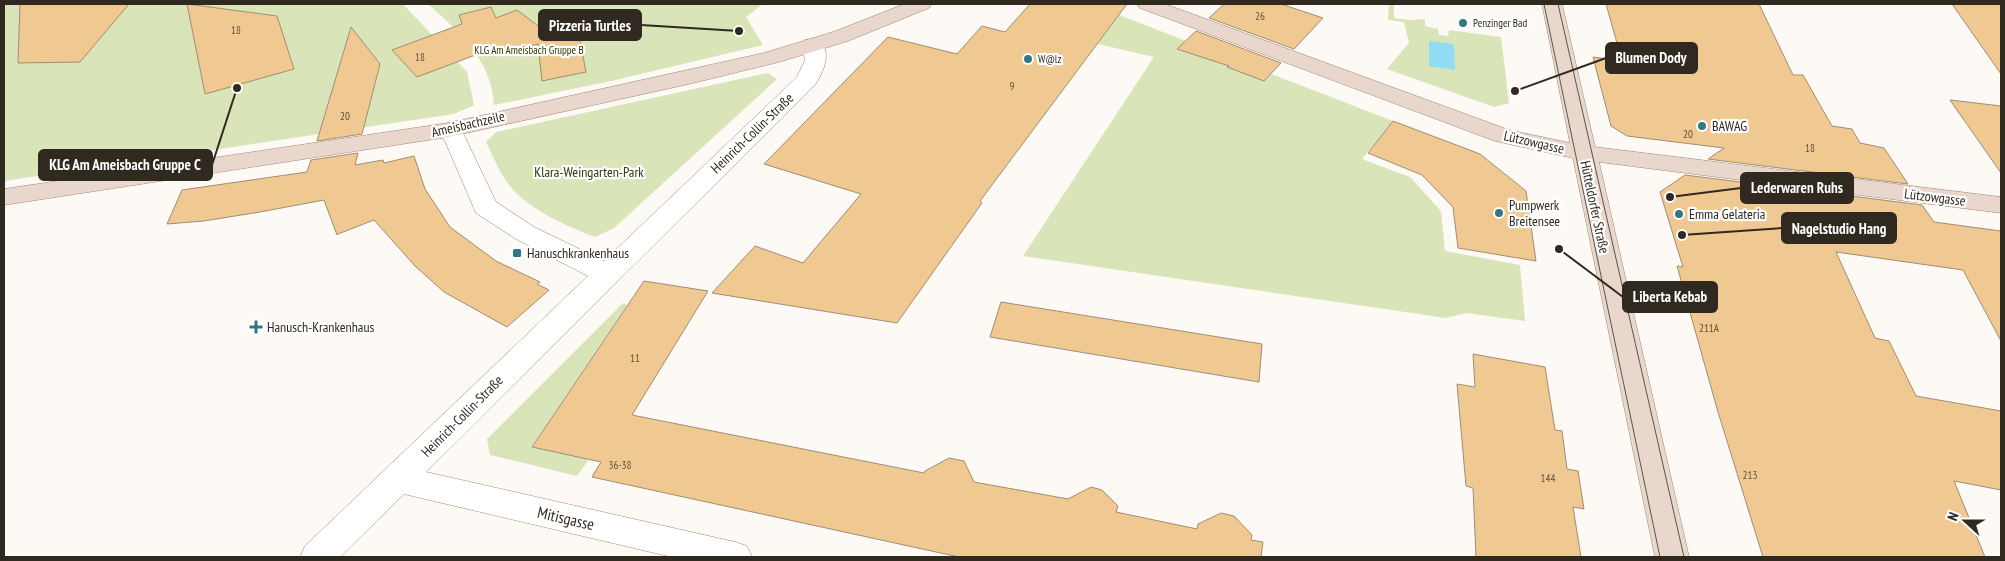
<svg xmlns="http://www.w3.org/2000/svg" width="2005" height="561" viewBox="0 0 2005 561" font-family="'PT Sans Narrow',sans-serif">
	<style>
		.green { fill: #d9e4b8 }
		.water { fill: #91ddf7 }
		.building { fill: #f0c891; stroke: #a08d74 }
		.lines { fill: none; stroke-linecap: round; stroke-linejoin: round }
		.street-casing { stroke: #9b8970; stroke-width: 1 }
		.secondary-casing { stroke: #9b8970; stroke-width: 1 }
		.street { fill: #fff; fill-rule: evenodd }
		.secondary { fill: #e9d6cc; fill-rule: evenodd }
		.tram { stroke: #5c554c; stroke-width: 1 }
		.poi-dot { fill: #317882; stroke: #fff; stroke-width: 2 }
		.labels { text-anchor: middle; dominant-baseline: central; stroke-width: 4.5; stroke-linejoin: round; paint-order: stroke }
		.number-label { font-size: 11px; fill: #60513c }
		.far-poi-label { font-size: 11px; fill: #30291f; stroke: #fff; text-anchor: start }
		.far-park-label { font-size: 11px; fill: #2e3606; stroke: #fff }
		.street-label { font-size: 14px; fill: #30291f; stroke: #fff }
		.poi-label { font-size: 14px; fill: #30291f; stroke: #fff; text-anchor: start }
		.park-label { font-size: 14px; fill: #2e3606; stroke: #fff }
		.near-street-label { font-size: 16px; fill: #30291f; stroke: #fff }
		.leader { fill: none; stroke: #30291f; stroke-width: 2 }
		.callout-dot { fill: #30291f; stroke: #fff; stroke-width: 2 }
		.callout { fill: #30291f; stroke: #30291f; stroke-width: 2 }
		.callout-label { font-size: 15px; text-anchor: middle; font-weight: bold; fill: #fff }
	</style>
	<rect width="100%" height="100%" fill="#fdf9f4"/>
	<!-- green -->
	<g class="green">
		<path d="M 4,4 L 403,4 L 467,72 L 474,105 L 454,114 L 4,181 Z"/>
		<path d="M 428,4 L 763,4 L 746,17 L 763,45 L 611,81 L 494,105 C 492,60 459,32 428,4 Z"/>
		<path d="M 1389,4 L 1394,4 L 1394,18 L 1409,20 L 1425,19 L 1425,26 L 1438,29 L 1439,35 L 1448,36 L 1449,30 L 1501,37 L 1509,103 L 1494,107 L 1387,69 L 1409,43 L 1404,22 L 1388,20 Z"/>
		<path d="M 1119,15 L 1393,121 L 1362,159 L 1410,177 L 1441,211 L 1445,251 L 1520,265 L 1525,321 L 1466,313 L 1446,318 L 1023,256 L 1154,57 L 1098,44 Z"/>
		<path d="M 768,73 L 777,79 L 614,228 L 595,237 C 567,226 529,210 510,186 C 500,174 493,156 486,142 L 496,132 Z"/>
		<path d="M 623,303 L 627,305 L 532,446 L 589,459 L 577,476 L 490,455 L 487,439 Z"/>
	</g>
	<!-- water -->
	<path class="water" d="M 1429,41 L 1454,44 L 1455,70 L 1429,66 Z"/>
	<!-- building -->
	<g class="building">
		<path d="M 20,4 L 129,4 L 80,62 L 18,63 Z"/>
		<path d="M 187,4 L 277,16 L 294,69 L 205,94 Z"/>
		<path d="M 1030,4 L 1127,4 L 980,201 L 982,203 L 897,323 L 712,293 L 755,246 L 803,263 L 861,194 L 764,164 L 888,37 L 957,54 L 982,26 L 1005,32 Z"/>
		<path d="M 1224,4 L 1281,4 L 1323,18 L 1294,49 L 1209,18 Z"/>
		<path d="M 1606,4 L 1759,4 L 1793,75 L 1803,75 L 1832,126 L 1852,129 L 1860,143 L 1884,148 L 1908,184 L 1708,159 L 1724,148 L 1627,136 L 1611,126 L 1593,57 L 1622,61 Z"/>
		<path d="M 1952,4 L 2001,4 L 2001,74 Z"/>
		<path d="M 491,7 L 496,18 L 517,10 L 554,38 L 578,31 L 586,72 L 542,81 L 538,44 L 492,56 L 486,51 L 417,77 L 392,50 L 462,24 L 459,15 Z"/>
		<path d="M 351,27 L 380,64 L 362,134 L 317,141 Z"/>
		<path d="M 1196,31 L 1281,63 L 1264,81 L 1227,67 L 1229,66 L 1177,49 Z"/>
		<path d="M 1950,100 L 2001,106 L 2001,173 Z"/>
		<path d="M 1393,121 L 1480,154 L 1526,191 L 1536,261 L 1458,248 L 1453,207 L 1422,175 L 1368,153 Z"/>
		<path d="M 358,153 L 355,165 L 383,160 L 384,163 L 414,156 L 425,189 L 450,227 L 496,261 L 540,282 L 537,284 L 549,290 L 507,327 L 444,292 L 415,266 L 374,220 L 338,234 L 337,235 L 324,200 L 260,212 L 204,221 L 167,224 L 182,190 L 307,172 L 311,160 Z"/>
		<path d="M 1685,175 L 1922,205 L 1934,222 L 2001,231 L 2001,341 L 1963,270 L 1836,252 L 1875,338 L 1889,341 L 1916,396 L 2001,411 L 2001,490 L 1954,481 L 1985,557 L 1763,557 L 1718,412 L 1677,266 L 1683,267 L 1660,192 Z"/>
		<path d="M 644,281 L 708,291 L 632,415 L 924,473 L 925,471 L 949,458 L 964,461 L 974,482 L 1068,499 L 1091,487 L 1102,490 L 1118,506 L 1116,512 L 1197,529 L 1198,524 L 1221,513 L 1234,516 L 1252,535 L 1251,540 L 1263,542 L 1261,557 L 959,557 L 592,477 L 601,462 L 532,447 Z"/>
		<path d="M 1001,302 L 1262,344 L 1259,382 L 990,337 Z"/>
		<path d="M 1473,354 L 1545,367 L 1555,430 L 1562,431 L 1567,469 L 1578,471 L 1584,509 L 1573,507 L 1581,557 L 1476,557 L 1473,488 L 1466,486 L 1457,384 L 1475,387 Z"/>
	</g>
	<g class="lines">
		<defs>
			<path id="street" d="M 813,39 L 821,40 C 831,55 824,71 815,85 L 426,472 L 735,542 L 747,546 L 752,557 L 672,557 L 404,494 L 340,557 L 300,557 L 305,546 L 588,276 L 516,239 L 476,213 L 445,141 L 436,130 L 440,125 L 448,123 L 456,125 L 464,135 L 496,202 L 534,227 L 604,261 L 797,77 L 805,60 L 802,45 L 805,40 Z"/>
			<g id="secondary">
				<path d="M 905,4 L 932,4 L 929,8 L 848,41 L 779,62 L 689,84 L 448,137 L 4,205 L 4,189 L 448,123 L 764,53 L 833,32 Z"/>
				<path d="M 1137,4 L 1165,4 L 1509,130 L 1570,143 L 1542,4 L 1562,4 L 1595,147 L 2001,197 L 2001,213 L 1599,162 L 1689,557 L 1655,557 L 1573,158 L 1495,141 L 1140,8 Z"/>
			</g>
		</defs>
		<!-- street casing -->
		<use href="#street" class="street-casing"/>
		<!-- secondary casing -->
		<use href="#secondary" class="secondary-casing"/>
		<!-- street -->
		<use href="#street" class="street"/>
		<!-- secondary -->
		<use href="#secondary" class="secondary"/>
		<!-- tram -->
		<g class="tram">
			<path d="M 1544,4 L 1660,557"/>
			<path d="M 1558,4 L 1684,557"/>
		</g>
	</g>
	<!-- markers -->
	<g class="poi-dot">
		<circle cx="1463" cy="23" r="5"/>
		<circle cx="1028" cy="59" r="5"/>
		<circle cx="1702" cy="126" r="5"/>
		<circle cx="1499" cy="213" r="5"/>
		<circle cx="1679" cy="214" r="5"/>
		<rect x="512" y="248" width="10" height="10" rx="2.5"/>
		<path d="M253.5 319.5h5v5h5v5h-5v5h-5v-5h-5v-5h5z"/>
	</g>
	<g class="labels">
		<!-- number labels -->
		<g class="number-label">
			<text x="1260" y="16">26</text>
			<text x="236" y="30">18</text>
			<text x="420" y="57">18</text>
			<text x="1012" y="86">9</text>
			<text x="345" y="116">20</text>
			<text x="1688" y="134">20</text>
			<text x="1810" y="148">18</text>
			<text x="1709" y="328">211A</text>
			<text x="635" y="358">11</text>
			<text x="620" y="465">36-38</text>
			<text x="1750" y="475">213</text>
			<text x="1548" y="478">144</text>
		</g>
		<!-- far-poi labels -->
		<g class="far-poi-label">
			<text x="1473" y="23">Penzinger Bad</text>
			<text x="1038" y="59">W@lz</text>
		</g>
		<!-- far-park labels -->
		<g class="far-park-label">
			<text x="529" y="50">KLG Am Ameisbach Gruppe B</text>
		</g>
		<!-- street labels -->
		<g class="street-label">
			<text transform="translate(468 124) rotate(-13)">Ameisbachzeile</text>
			<text transform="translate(752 133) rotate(-44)">Heinrich-Collin-Straße</text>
			<text transform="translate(1534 142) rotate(13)">Lützowgasse</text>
			<text transform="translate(1935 197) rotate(7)">Lützowgasse</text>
			<text transform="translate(1595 207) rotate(78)">Hütteldorfer Straße</text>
			<text transform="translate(462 416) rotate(-45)">Heinrich-Collin-Straße</text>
		</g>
		<!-- poi labels -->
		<g class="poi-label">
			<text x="1712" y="126">BAWAG</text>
			<text x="1509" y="205">Pumpwerk<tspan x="1509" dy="16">Breitensee</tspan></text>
			<text x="1689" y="214">Emma Gelateria</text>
			<text x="527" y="253">Hanuschkrankenhaus</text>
			<text x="267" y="327">Hanusch-Krankenhaus</text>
		</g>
		<!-- park labels -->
		<g class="park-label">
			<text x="589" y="172">Klara-Weingarten-Park</text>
		</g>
		<!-- near-street labels -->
		<g class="near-street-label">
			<text transform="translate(566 518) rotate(13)">Mitisgasse</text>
		</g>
	</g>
	<!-- callouts -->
	<path class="leader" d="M739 31L641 25M1515 91L1606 58M237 88L212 165M1670 197L1741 188M1682 235L1782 228M1559 249L1623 297"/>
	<g class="callout-dot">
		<circle cx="739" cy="31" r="5"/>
		<circle cx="1515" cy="91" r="5"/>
		<circle cx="237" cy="88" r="5"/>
		<circle cx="1670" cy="197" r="5"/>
		<circle cx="1682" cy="235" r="5"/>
		<circle cx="1559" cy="249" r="5"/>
	</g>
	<g class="callout">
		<rect x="539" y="10" width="102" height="30" rx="5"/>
		<rect x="1606" y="43" width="91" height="30" rx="5"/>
		<rect x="39" y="150" width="173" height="30" rx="5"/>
		<rect x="1741" y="173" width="112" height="30" rx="5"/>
		<rect x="1782" y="213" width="114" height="30" rx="5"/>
		<rect x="1623" y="282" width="94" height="30" rx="5"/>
	</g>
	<g class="callout-label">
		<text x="590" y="31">Pizzeria Turtles</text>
		<text x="1651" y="63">Blumen Dody</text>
		<text x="125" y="170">KLG Am Ameisbach Gruppe C</text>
		<text x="1797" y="193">Lederwaren Ruhs</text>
		<text x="1839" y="234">Nagelstudio Hang</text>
		<text x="1670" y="302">Liberta Kebab</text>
	</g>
	<!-- border -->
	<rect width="2005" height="561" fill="none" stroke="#30291f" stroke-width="10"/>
	<!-- north arrow -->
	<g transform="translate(1965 521) rotate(291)" stroke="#ffffff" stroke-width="4" paint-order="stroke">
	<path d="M0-4L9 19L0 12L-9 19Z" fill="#30291f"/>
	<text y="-8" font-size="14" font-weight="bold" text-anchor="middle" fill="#30291f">N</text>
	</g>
</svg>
